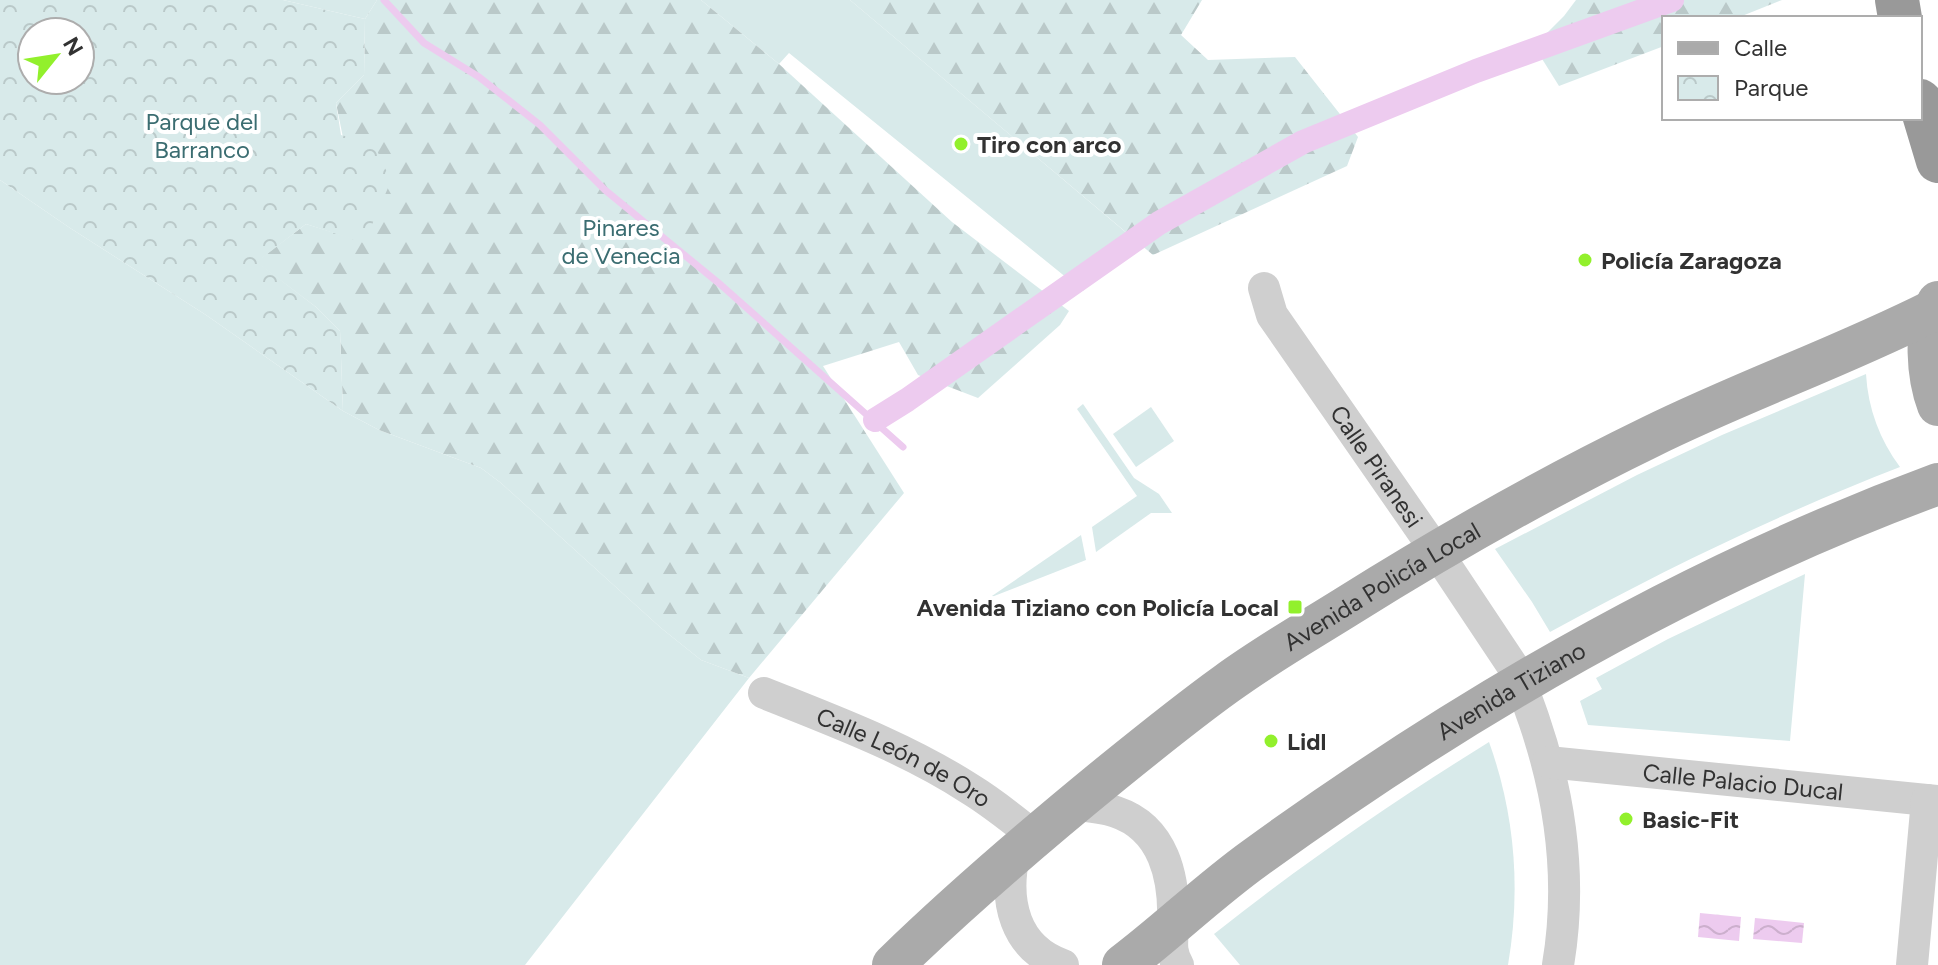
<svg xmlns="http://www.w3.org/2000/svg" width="1938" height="965" viewBox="0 0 1938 965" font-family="Figtree,sans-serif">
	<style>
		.grass { fill: #d8eaea }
		.forest { fill: url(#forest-firs) }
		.park { fill: url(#park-crowns); fill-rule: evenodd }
		.water { fill: url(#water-waves) }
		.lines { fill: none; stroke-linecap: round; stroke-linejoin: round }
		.stream { stroke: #edcbef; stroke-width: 7 }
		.canal { stroke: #edcbef; stroke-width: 24 }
		.minor { stroke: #cfcfcf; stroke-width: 32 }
		.major { stroke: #aaa; stroke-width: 42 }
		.highway { stroke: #999; stroke-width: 44 }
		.poi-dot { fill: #92f02c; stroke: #fff; stroke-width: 3 }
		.labels { text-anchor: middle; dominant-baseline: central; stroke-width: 8; stroke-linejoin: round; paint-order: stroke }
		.park-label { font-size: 24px; fill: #3b6d71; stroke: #fff }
		.poi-label { font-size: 24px; font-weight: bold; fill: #323232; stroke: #fff; text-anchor: start }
		.street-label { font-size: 24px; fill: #323232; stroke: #fff }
	</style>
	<defs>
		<pattern id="forest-firs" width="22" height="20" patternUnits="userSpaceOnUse" patternTransform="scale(2)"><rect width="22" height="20" fill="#d8eaea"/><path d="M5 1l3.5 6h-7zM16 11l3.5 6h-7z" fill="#bac9c9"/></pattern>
		<pattern id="park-crowns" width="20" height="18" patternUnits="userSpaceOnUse" patternTransform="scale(2)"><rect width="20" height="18" fill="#d8eaea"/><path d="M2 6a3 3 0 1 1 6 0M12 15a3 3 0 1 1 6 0" fill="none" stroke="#bac9c9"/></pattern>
		<pattern id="water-waves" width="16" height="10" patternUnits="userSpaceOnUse" patternTransform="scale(2)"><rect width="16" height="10" fill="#edcbef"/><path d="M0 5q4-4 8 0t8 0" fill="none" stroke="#ccafcd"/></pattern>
	</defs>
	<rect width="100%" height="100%" fill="#fff"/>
	<!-- grass -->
	<g class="grass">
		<path d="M 283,0 L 377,0 L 365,19 Z"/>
		<path d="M 701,0 L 850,0 L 1129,235 L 1083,291 L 789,53 L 779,64 Z"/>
		<path d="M 0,180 L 70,228 L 206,315 L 343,411 L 379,430 L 481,468 L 501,483 L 661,628 L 701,660 L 749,678 L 525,965 L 0,965 Z"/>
		<path d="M 1866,374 C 1868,409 1880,440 1900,467 C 1779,514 1663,570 1550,632 L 1532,602 L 1495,549 L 1637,475 L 1722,435 Z"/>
		<path d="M 1083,404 L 1134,478 L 1159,494 L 1172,513 L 1151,513 L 1096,552 L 1092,527 L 1137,496 L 1077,409 Z"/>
		<path d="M 1151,407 L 1174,441 L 1136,467 L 1113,434 Z"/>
		<path d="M 1081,535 L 1086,560 L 989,598 Z"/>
		<path d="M 1805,574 L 1790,741 L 1588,725 L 1580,701 L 1602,689 L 1596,678 L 1668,639 Z"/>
		<path d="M 1489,742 C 1515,814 1521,890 1508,965 L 1240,965 L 1214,934 C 1302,864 1394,801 1489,742 Z"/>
	</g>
	<!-- forest -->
	<g class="forest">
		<path d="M 377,0 L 701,0 L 779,64 L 952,222 L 1069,311 L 1060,325 L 978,398 L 918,375 L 899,342 L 823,366 L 904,493 L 749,678 L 701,660 L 661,628 L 501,483 L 481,468 L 379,430 L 343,411 L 340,331 L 316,307 L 256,262 L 306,224 L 364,242 L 336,103 L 364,75 L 365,19 Z"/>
		<path d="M 850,0 L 1202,0 L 1181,35 L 1208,60 L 1295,57 L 1358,137 L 1347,166 L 1153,255 Z"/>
		<path d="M 1576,0 L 1782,0 L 1737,18 L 1664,18 L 1664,46 L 1559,86 L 1534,46 L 1564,16 Z"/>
	</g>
	<!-- park -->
	<path class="park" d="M 0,0 L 283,0 L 365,19 L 364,75 L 336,103 L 341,135 L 374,144 L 391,181 L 364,243 L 306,224 L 257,262 L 316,307 L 340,331 L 343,411 L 206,315 L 70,228 L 0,180 ZM 32,32 L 80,32 L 80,80 L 32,80 Z"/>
	<!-- water -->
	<g class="water">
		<path d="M 1700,913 L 1741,917 L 1739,941 L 1698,937 Z"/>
		<path d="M 1755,918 L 1804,923 L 1802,943 L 1753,939 Z"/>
	</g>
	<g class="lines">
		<!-- stream -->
		<path class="stream" d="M 384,0 L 424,43 L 479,77 L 540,125 L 605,190 L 721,285 L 903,447"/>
		<!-- canal -->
		<path class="canal" d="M 875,420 L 907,400 L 1159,223 L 1303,142 L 1476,71 L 1672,0"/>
		<!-- minor -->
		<g class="minor">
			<path id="s1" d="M 1264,288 L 1272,315 L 1436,551 L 1514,668 C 1522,685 1528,703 1534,720 C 1561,799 1572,882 1558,965"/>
			<path id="s2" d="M 764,693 C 834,721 907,748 970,789 C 993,803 1014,820 1035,837"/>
			<path id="s3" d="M 1548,762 L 1938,801"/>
			<path d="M 1073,805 C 1087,806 1102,807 1116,812 C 1164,828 1175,878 1173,924 C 1173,940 1169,950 1178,965"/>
			<path d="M 1014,855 C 1004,901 1014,948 1063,965"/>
			<path d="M 1912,965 L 1927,800"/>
		</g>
		<!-- major -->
		<g class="major">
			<path d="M 1938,302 C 1924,329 1927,376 1938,405"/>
			<path id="s4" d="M 893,965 C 963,897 1037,834 1113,772 C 1150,742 1187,712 1226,684 C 1264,656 1306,632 1346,607 C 1445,545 1545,488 1650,437 C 1743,391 1841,357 1934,310"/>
			<path id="s5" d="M 1123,965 C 1168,931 1209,891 1255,858 C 1466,705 1693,574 1938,484"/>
		</g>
		<!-- highway -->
		<g class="highway">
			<path d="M 1897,0 L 1900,18"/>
			<path d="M 1920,101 L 1938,161"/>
		</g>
	</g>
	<!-- markers -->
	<g class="poi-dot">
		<circle cx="961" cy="144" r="8"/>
		<circle cx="1585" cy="260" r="8"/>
		<rect x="1287" y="599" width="16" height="16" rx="4"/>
		<circle cx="1271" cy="741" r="8"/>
		<circle cx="1626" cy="819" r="8"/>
	</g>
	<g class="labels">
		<!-- park labels -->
		<g class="park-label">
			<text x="202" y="121">Parque del<tspan x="202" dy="28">Barranco</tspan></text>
			<text x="621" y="227">Pinares<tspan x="621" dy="28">de Venecia</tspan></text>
		</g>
		<!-- poi labels -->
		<g class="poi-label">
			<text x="977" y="144">Tiro con arco</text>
			<text x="1601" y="260">Policía Zaragoza</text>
			<text x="1279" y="607" text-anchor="end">Avenida Tiziano con Policía Local</text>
			<text x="1287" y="741">Lidl</text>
			<text x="1642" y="819">Basic-Fit</text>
		</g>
		<!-- street labels -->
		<g class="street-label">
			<text stroke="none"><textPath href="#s1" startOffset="212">Calle Piranesi</textPath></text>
			<text stroke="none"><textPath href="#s4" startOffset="620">Avenida Policía Local</textPath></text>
			<text stroke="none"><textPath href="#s5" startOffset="476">Avenida Tiziano</textPath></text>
			<text stroke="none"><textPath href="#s2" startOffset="154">Calle León de Oro</textPath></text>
			<text stroke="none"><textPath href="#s3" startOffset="196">Calle Palacio Ducal</textPath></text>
		</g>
	</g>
	<!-- legend -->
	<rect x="1662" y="16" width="260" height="104" fill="#ffffff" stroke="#adadad" stroke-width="2"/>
	<rect x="1678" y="42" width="40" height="12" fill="#aaaaaa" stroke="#adadad" stroke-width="2"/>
	<text x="1734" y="56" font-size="24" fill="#323232">Calle</text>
	<rect x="1678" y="76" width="40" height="24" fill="url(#park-crowns)" stroke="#adadad" stroke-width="2"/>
	<text x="1734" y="96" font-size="24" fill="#323232">Parque</text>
	<!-- north arrow -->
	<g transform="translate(56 56) rotate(60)"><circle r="38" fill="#ffffff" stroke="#adadad" stroke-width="2"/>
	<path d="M0-6L14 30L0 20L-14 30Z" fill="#92f02c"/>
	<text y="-12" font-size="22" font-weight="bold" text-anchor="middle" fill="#323232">N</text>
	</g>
</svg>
